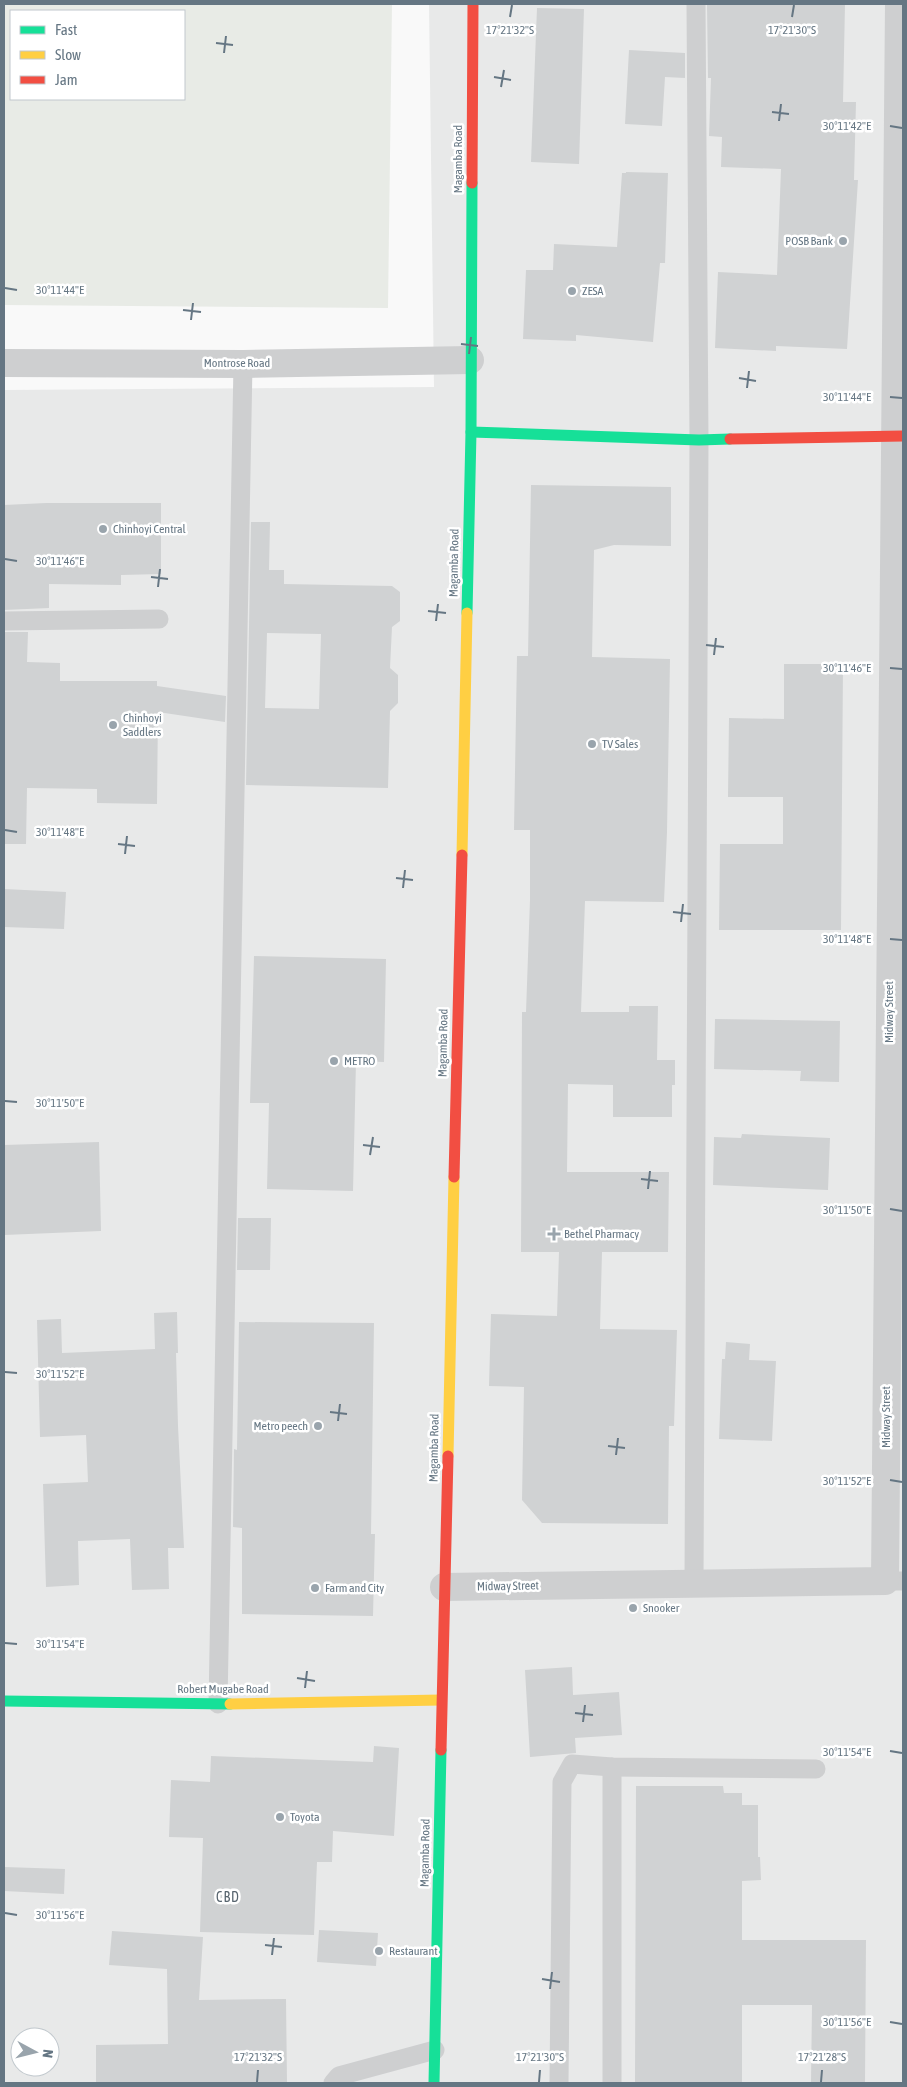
<svg xmlns="http://www.w3.org/2000/svg" width="907" height="2087" viewBox="0 0 907 2087" font-family="'Asap Condensed',sans-serif">
	<style>
		.built { fill: #e8e9e9; fill-rule: evenodd }
		.green { fill: #e8ebe6; fill-rule: evenodd }
		.building { fill: #d0d2d3; fill-rule: evenodd }
		.lines { fill: none; stroke-linecap: round; stroke-linejoin: round }
		.lane { stroke: #cecfd0; stroke-width: 19 }
		.street { stroke: #cecfd0; stroke-width: 28 }
		.fast { stroke: #16e098; stroke-width: 11 }
		.slow { stroke: #ffcf43; stroke-width: 11 }
		.jam { stroke: #f24e42; stroke-width: 11 }
		.ticks { fill: none; stroke: #657683; stroke-width: 2 }
		.poi-dot { fill: #99a4ac; stroke: #fff; stroke-width: 2 }
		.labels { text-anchor: middle; dominant-baseline: central; stroke-width: 5; stroke-linejoin: round; paint-order: stroke }
		.street-label { font-size: 12px; fill: #657683; stroke: #fff }
		.poi-label { font-size: 12px; fill: #657683; stroke: #fff; text-anchor: start }
		.neighbourhood-label { font-size: 14px; letter-spacing: 1px; fill: #57646e; stroke: #fff }
		.ticks-label { font-size: 12px; text-anchor: middle; fill: #657683; stroke: #fff; stroke-width: 5; stroke-linejoin: round; paint-order: stroke }
	</style>
	<rect width="100%" height="100%" fill="#f9f9f9"/>
	<!-- built -->
	<path class="built" d="M 429,4 L 903,4 L 903,2083 L 4,2083 L 4,390 L 434,387 ZM 20,2037 L 50,2037 L 50,2067 L 20,2067 Z"/>
	<!-- green -->
	<path class="green" d="M 4,4 L 392,4 L 388,308 L 4,305 ZM 11,11 L 184,11 L 184,99 L 11,99 Z"/>
	<!-- building -->
	<g class="building">
		<path d="M 707,4 L 845,4 L 843,102 L 856,102 L 854,180 L 858,180 L 847,349 L 776,346 L 776,351 L 715,348 L 718,272 L 777,275 L 781,169 L 721,167 L 722,137 L 709,136 L 711,78 L 708,78 Z"/>
		<path d="M 537,8 L 584,9 L 579,164 L 531,162 Z"/>
		<path d="M 629,50 L 685,53 L 685,78 L 665,77 L 662,126 L 625,124 Z"/>
		<path d="M 626,172 L 668,173 L 665,263 L 660,263 L 653,342 L 576,335 L 576,341 L 523,339 L 526,270 L 553,270 L 554,244 L 617,247 L 622,173 L 626,173 Z"/>
		<path d="M 531,485 L 671,487 L 671,546 L 614,545 L 594,550 L 592,657 L 670,659 L 667,832 L 664,902 L 585,901 L 581,1012 L 629,1012 L 629,1006 L 658,1006 L 657,1060 L 675,1060 L 675,1085 L 672,1085 L 672,1117 L 613,1117 L 613,1085 L 568,1084 L 567,1172 L 669,1172 L 668,1252 L 602,1252 L 600,1329 L 677,1330 L 674,1426 L 669,1426 L 668,1524 L 542,1523 L 522,1500 L 524,1387 L 489,1386 L 491,1314 L 557,1316 L 559,1252 L 521,1252 L 522,1012 L 526,1012 L 530,900 L 530,830 L 514,830 L 517,656 L 528,656 Z"/>
		<path d="M 46,503 L 161,503 L 161,574 L 121,575 L 121,585 L 49,584 L 49,608 L 4,610 L 4,505 Z"/>
		<path d="M 251,522 L 270,522 L 269,570 L 284,570 L 284,584 L 392,586 L 400,592 L 400,621 L 392,627 L 390,668 L 398,675 L 398,703 L 390,711 L 388,788 L 246,785 ZM 267,633 L 321,634 L 319,709 L 265,708 Z"/>
		<path d="M 4,632 L 28,632 L 27,662 L 60,663 L 60,681 L 157,681 L 157,686 L 226,696 L 225,722 L 158,712 L 157,804 L 97,803 L 97,789 L 27,788 L 26,844 L 4,844 Z"/>
		<path d="M 784,664 L 843,664 L 841,930 L 719,930 L 720,844 L 783,844 L 783,797 L 728,797 L 729,718 L 784,719 Z"/>
		<path d="M 4,889 L 66,892 L 64,929 L 4,927 Z"/>
		<path d="M 254,956 L 386,959 L 384,1062 L 356,1061 L 353,1191 L 267,1189 L 269,1103 L 250,1103 Z"/>
		<path d="M 715,1019 L 840,1021 L 839,1082 L 800,1081 L 801,1071 L 714,1069 Z"/>
		<path d="M 742,1134 L 830,1138 L 828,1190 L 713,1185 L 714,1137 L 741,1138 Z"/>
		<path d="M 99,1142 L 101,1231 L 4,1235 L 4,1145 Z"/>
		<path d="M 238,1218 L 271,1218 L 270,1270 L 237,1270 Z"/>
		<path d="M 177,1312 L 178,1353 L 176,1353 L 178,1426 L 184,1548 L 168,1548 L 169,1589 L 132,1590 L 130,1539 L 78,1541 L 79,1585 L 46,1587 L 43,1484 L 88,1482 L 86,1435 L 40,1437 L 37,1320 L 61,1319 L 62,1353 L 155,1349 L 154,1313 Z"/>
		<path d="M 239,1322 L 374,1323 L 371,1534 L 375,1534 L 373,1616 L 242,1614 L 242,1528 L 233,1527 L 234,1449 L 237,1450 Z"/>
		<path d="M 726,1342 L 750,1344 L 749,1360 L 776,1361 L 772,1441 L 719,1439 L 722,1359 L 725,1359 Z"/>
		<path d="M 572,1667 L 573,1695 L 619,1692 L 622,1735 L 575,1738 L 576,1753 L 530,1757 L 525,1670 Z"/>
		<path d="M 374,1746 L 399,1748 L 394,1836 L 333,1831 L 332,1862 L 317,1862 L 314,1935 L 200,1932 L 203,1838 L 169,1837 L 171,1780 L 210,1782 L 211,1756 L 373,1762 Z"/>
		<path d="M 636,1786 L 723,1786 L 724,1793 L 742,1793 L 742,1805 L 758,1805 L 758,1857 L 760,1857 L 761,1880 L 742,1881 L 742,1940 L 866,1940 L 865,2083 L 811,2083 L 812,2005 L 742,2005 L 742,2083 L 635,2083 Z"/>
		<path d="M 4,1867 L 65,1869 L 64,1894 L 4,1891 Z"/>
		<path d="M 319,1930 L 378,1933 L 376,1966 L 317,1962 Z"/>
		<path d="M 112,1931 L 203,1937 L 199,2000 L 286,1999 L 287,2083 L 96,2083 L 96,2045 L 168,2044 L 167,1969 L 109,1965 Z"/>
	</g>
	<g class="lines">
		<!-- lane -->
		<g class="lane">
			<path d="M 4,621 L 159,619"/>
			<path d="M 885,1581 L 903,1581"/>
			<path d="M 694,1583 L 699,440 L 696,4"/>
			<path d="M 218,1704 L 243,364"/>
			<path d="M 333,2083 L 339,2076 L 435,2050"/>
			<path d="M 559,2083 L 562,1782 L 572,1764 L 612,1767 L 816,1769"/>
			<path d="M 612,2083 L 612,1767"/>
		</g>
		<!-- street -->
		<g class="street">
			<path d="M 4,363 L 243,364 L 470,360"/>
			<path d="M 444,1587 L 885,1581 L 899,4"/>
		</g>
		<!-- fast -->
		<g class="fast">
			<path d="M 471,432 L 699,440 L 730,439"/>
			<path d="M 467,613 L 471,432 L 472,183"/>
			<path d="M 4,1701 L 230,1704"/>
			<path d="M 434,2083 L 441,1750"/>
		</g>
		<!-- slow -->
		<g class="slow">
			<path d="M 462,855 L 467,613"/>
			<path d="M 448,1456 L 454,1177"/>
			<path d="M 230,1704 L 441,1700"/>
		</g>
		<!-- jam -->
		<g class="jam">
			<path d="M 472,183 L 473,4"/>
			<path d="M 730,439 L 903,436"/>
			<path d="M 454,1177 L 462,855"/>
			<path d="M 441,1750 L 448,1456"/>
		</g>
	</g>
	<!-- ticks -->
	<path class="ticks" d="M 510,17 L 512,5M 792,17 L 794,5M 216,43 L 233,45M 224,53 L 226,36M 494,77 L 511,80M 501,87 L 504,70M 772,112 L 789,114M 779,121 L 781,104M 890,126 L 902,128M 5,288 L 17,290M 183,310 L 201,312M 191,320 L 193,303M 461,344 L 478,346M 469,354 L 471,337M 739,378 L 756,381M 747,388 L 749,371M 890,397 L 902,398M 5,559 L 17,561M 151,577 L 168,579M 158,587 L 160,569M 428,611 L 446,613M 436,621 L 438,604M 706,645 L 724,647M 714,655 L 716,638M 890,668 L 902,669M 5,830 L 17,832M 118,844 L 135,846M 125,854 L 127,836M 396,878 L 413,880M 403,888 L 405,870M 673,912 L 691,914M 681,922 L 683,904M 890,939 L 902,940M 5,1101 L 17,1102M 363,1145 L 380,1147M 370,1155 L 373,1137M 641,1179 L 658,1181M 648,1189 L 650,1171M 890,1209 L 902,1211M 5,1372 L 17,1373M 330,1412 L 347,1414M 338,1421 L 340,1404M 608,1446 L 625,1448M 616,1455 L 618,1438M 890,1480 L 902,1482M 5,1643 L 17,1644M 297,1678 L 315,1681M 305,1688 L 307,1671M 575,1713 L 593,1715M 583,1722 L 585,1705M 890,1751 L 902,1753M 5,1913 L 17,1915M 265,1945 L 282,1947M 272,1955 L 274,1938M 542,1979 L 560,1982M 550,1989 L 552,1972M 890,2022 L 902,2024M 257,2082 L 258,2070M 539,2082 L 540,2070M 821,2082 L 822,2070"/>
	<!-- markers -->
	<g class="poi-dot">
		<circle cx="843" cy="241" r="5"/>
		<circle cx="572" cy="291" r="5"/>
		<circle cx="103" cy="529" r="5"/>
		<circle cx="113" cy="725" r="5"/>
		<circle cx="592" cy="744" r="5"/>
		<circle cx="334" cy="1061" r="5"/>
		<path d="M551.5 1226.5h5v5h5v5h-5v5h-5v-5h-5v-5h5z"/>
		<circle cx="318" cy="1426" r="5"/>
		<circle cx="315" cy="1588" r="5"/>
		<circle cx="633" cy="1608" r="5"/>
		<circle cx="280" cy="1817" r="5"/>
		<circle cx="379" cy="1951" r="5"/>
	</g>
	<g class="labels">
		<!-- street labels -->
		<g class="street-label">
			<text transform="translate(458 159) rotate(-90)">Magamba Road</text>
			<text x="237" y="363">Montrose Road</text>
			<text transform="translate(454 563) rotate(-89)">Magamba Road</text>
			<text transform="translate(889 1012) rotate(-90)">Midway Street</text>
			<text transform="translate(443 1043) rotate(-89)">Magamba Road</text>
			<text transform="translate(886 1417) rotate(-90)">Midway Street</text>
			<text transform="translate(434 1448) rotate(-89)">Magamba Road</text>
			<text transform="translate(508 1586) rotate(-1)">Midway Street</text>
			<text x="223" y="1689">Robert Mugabe Road</text>
			<text transform="translate(425 1853) rotate(-89)">Magamba Road</text>
		</g>
		<!-- poi labels -->
		<g class="poi-label">
			<text x="833" y="241" text-anchor="end">POSB Bank</text>
			<text x="582" y="291">ZESA</text>
			<text x="113" y="529">Chinhoyi Central</text>
			<text x="123" y="718">Chinhoyi<tspan x="123" dy="14">Saddlers</tspan></text>
			<text x="602" y="744">TV Sales</text>
			<text x="344" y="1061">METRO</text>
			<text x="564" y="1234">Bethel Pharmacy</text>
			<text x="308" y="1426" text-anchor="end">Metro peech</text>
			<text x="325" y="1588">Farm and City</text>
			<text x="643" y="1608">Snooker</text>
			<text x="290" y="1817">Toyota</text>
			<text x="389" y="1951">Restaurant</text>
		</g>
		<!-- neighbourhood labels -->
		<g class="neighbourhood-label">
			<text x="228" y="1897">CBD</text>
		</g>
	</g>
	<g class="ticks-label">
		<text x="510" y="34">17°21'32"S</text>
		<text x="792" y="34">17°21'30"S</text>
		<text x="847" y="130">30°11'42"E</text>
		<text x="60" y="294">30°11'44"E</text>
		<text x="847" y="401">30°11'44"E</text>
		<text x="60" y="565">30°11'46"E</text>
		<text x="847" y="672">30°11'46"E</text>
		<text x="60" y="836">30°11'48"E</text>
		<text x="847" y="943">30°11'48"E</text>
		<text x="60" y="1107">30°11'50"E</text>
		<text x="847" y="1214">30°11'50"E</text>
		<text x="60" y="1378">30°11'52"E</text>
		<text x="847" y="1485">30°11'52"E</text>
		<text x="60" y="1648">30°11'54"E</text>
		<text x="847" y="1756">30°11'54"E</text>
		<text x="60" y="1919">30°11'56"E</text>
		<text x="847" y="2026">30°11'56"E</text>
		<text x="258" y="2061">17°21'32"S</text>
		<text x="540" y="2061">17°21'30"S</text>
		<text x="822" y="2061">17°21'28"S</text>
	</g>
	<!-- border -->
	<rect width="907" height="2087" fill="none" stroke="#657683" stroke-width="10"/>
	<!-- legend -->
	<rect x="10" y="10" width="175" height="90" fill="#ffffff" stroke="#c1c8cd"/>
	<rect x="20" y="26" width="25" height="8" fill="#16e098" stroke="#c1c8cd"/>
	<text x="55" y="35" font-size="15" fill="#657683">Fast</text>
	<rect x="20" y="51" width="25" height="8" fill="#ffcf43" stroke="#c1c8cd"/>
	<text x="55" y="60" font-size="15" fill="#657683">Slow</text>
	<rect x="20" y="76" width="25" height="8" fill="#f24e42" stroke="#c1c8cd"/>
	<text x="55" y="85" font-size="15" fill="#657683">Jam</text>
	<!-- north arrow -->
	<g transform="translate(35 2052) rotate(97)"><circle r="24" fill="#ffffff" stroke="#c1c8cd"/>
	<path d="M0-4L9 19L0 12L-9 19Z" fill="#99a4ac"/>
	<text y="-8" font-size="14" font-weight="bold" text-anchor="middle" fill="#657683">N</text>
	</g>
</svg>
